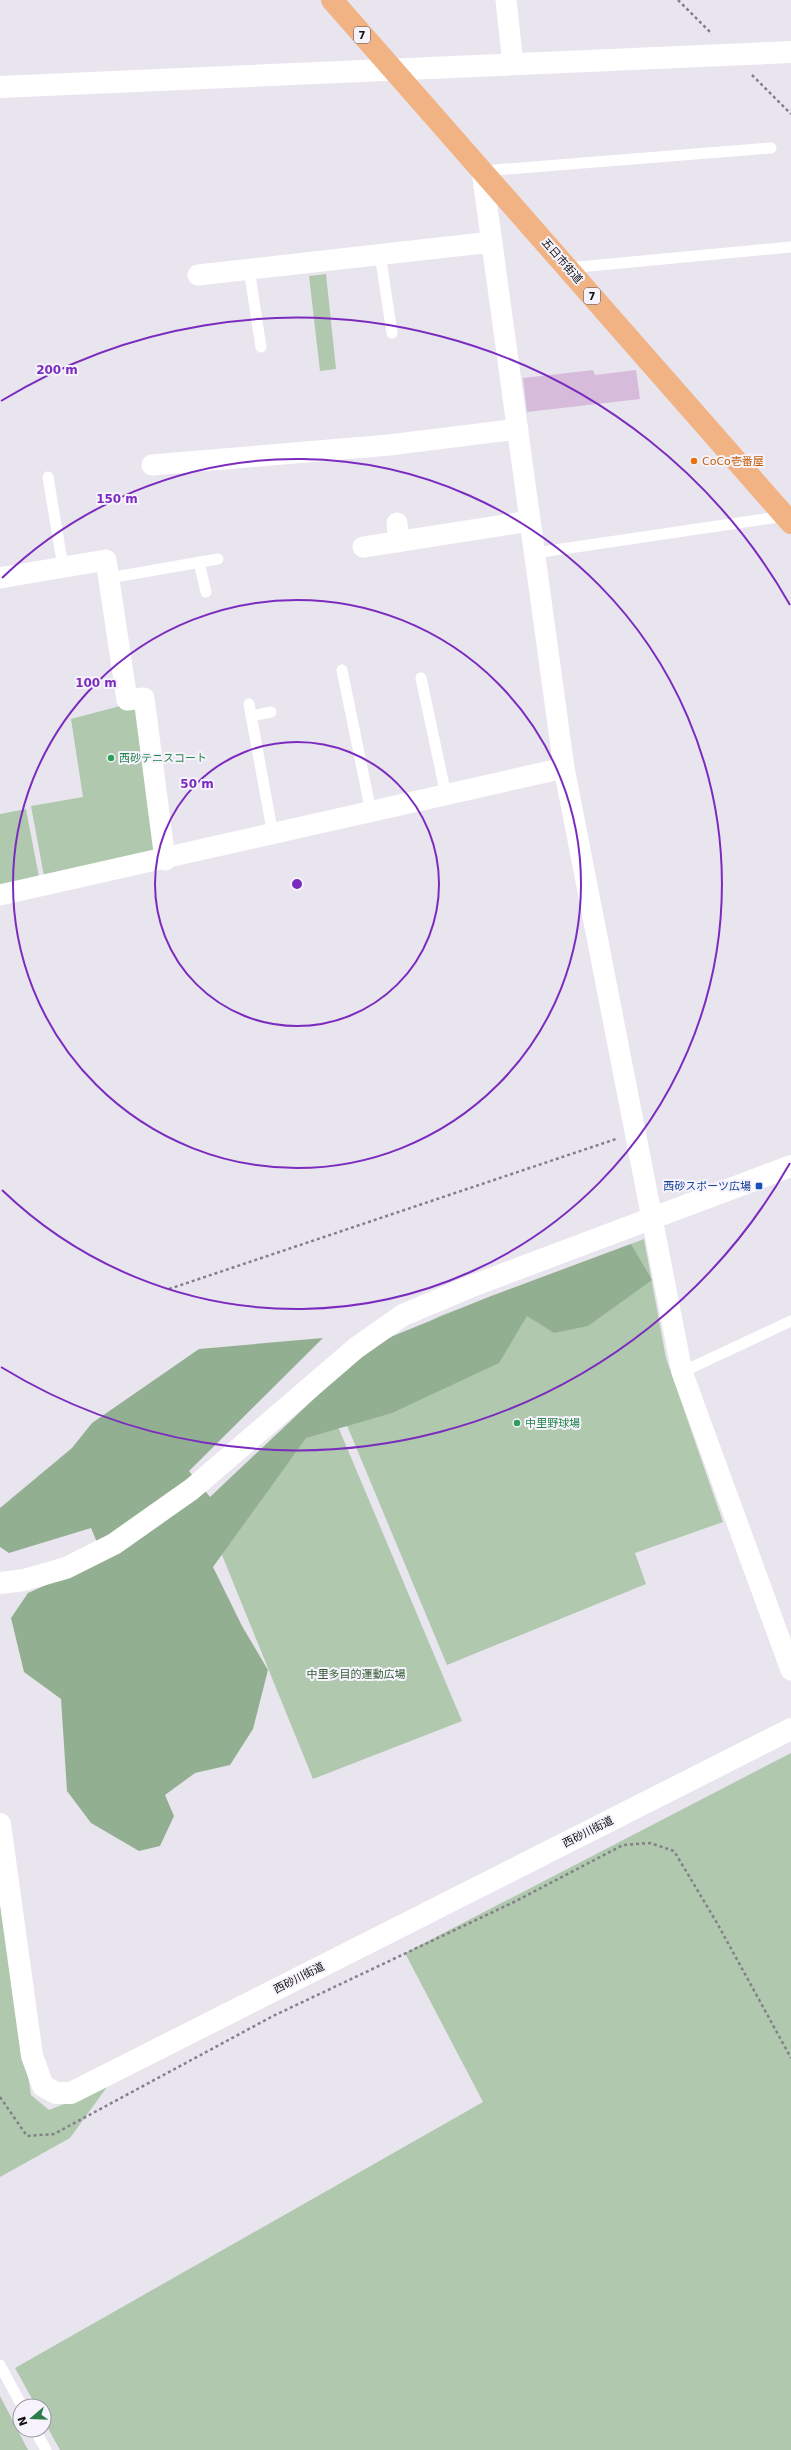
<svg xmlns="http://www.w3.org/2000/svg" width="791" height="2450" viewBox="0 0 791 2450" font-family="'DejaVu Sans','Noto Sans JP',sans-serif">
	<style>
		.green { fill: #b0c8ae }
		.forest { fill: #93af91 }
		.building { fill: #d6bbdb }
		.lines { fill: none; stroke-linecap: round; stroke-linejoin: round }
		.path { stroke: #838087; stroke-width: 2.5; stroke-dasharray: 3 3; stroke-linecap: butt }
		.service { stroke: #fff; stroke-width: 11 }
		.minor { stroke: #fff; stroke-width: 21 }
		.tertiary { stroke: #fff; stroke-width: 22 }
		.primary { stroke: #f1b383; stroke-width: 22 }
		.ring { fill: none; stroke: #7b2cbf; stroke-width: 2 }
		.food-dot { fill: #e8710a; stroke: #f6f3fc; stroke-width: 1.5 }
		.leisure-dot { fill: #2e9e5b; stroke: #f6f3fc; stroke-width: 1.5 }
		.transit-dot { fill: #1a4fb4; stroke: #f6f3fc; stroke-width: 1.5 }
		.labels { text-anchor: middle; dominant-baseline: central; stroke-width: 4; stroke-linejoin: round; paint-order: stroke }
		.shield { fill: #f6f3fc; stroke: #555358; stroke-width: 1 }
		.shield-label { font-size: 10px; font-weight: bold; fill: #100f12 }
		.street-label { font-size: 11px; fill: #100f12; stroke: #f6f3fc }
		.food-label { font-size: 11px; fill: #c56008; stroke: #f6f3fc; text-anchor: start }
		.leisure-label { font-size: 11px; fill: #27864d; stroke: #f6f3fc; text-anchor: start }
		.transit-label { font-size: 11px; fill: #164399; stroke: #f6f3fc; text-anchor: end }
		.park-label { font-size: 11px; fill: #335c31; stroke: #f6f3fc }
		.centre { fill: #7b2cbf; stroke: #f6f3fc; stroke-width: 2 }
		.ring-label { font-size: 12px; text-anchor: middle; font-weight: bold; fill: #7b2cbf; stroke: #f6f3fc; stroke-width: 4; stroke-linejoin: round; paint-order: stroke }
	</style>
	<rect width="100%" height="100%" fill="#e9e5ef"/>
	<!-- green -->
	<g class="green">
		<path d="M 326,274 L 336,369 L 320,371 L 309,276 Z"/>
		<path d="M 139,701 L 157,851 L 44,876 L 31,806 L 83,797 L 71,719 Z"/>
		<path d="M 26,809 L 39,877 L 0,885 L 0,814 Z"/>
		<path d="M 644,1239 L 666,1358 L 723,1522 L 635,1553 L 646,1584 L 447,1665 L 333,1392 L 385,1345 L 440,1316 Z"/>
		<path d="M 326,1398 L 462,1721 L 313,1779 L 207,1518 Z"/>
		<path d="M 791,1753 L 791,2450 L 60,2450 L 44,2421 L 44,2406 L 36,2406 L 15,2368 L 483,2102 L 405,1953 Z"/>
		<path d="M 0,1893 L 31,2095 L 49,2110 L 107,2087 L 70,2138 L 0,2177 Z"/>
		<path d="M 0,2396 L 28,2450 L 0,2450 Z"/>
	</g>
	<!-- forest -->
	<path class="forest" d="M 631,1244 L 652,1280 L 588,1326 L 554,1333 L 527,1316 L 499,1363 L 392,1413 L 306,1438 L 213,1567 L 242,1626 L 268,1670 L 253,1729 L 230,1765 L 195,1773 L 165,1795 L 174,1816 L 160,1846 L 139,1851 L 91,1823 L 67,1791 L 61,1699 L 24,1672 L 11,1618 L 28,1593 L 104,1559 L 91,1528 L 9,1553 L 0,1547 L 0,1508 L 72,1448 L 92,1423 L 199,1349 L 323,1338 L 189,1471 L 210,1497 L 371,1345 L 491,1296 Z"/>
	<!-- building -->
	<path class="building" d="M 593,370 L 595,375 L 636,370 L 640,399 L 527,412 L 523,378 Z"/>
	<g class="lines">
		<!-- path -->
		<g class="path">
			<path d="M 678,0 L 712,34"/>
			<path d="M 752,75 L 791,114"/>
			<path d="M 169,1289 L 616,1139"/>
			<path d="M 0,2097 L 27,2136 L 54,2134 L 273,2016 L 514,1902 L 623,1845 L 650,1843 L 674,1851 L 717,1923 L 791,2058"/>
		</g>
		<!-- service -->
		<g class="service">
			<path d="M 482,171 L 771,148"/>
			<path d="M 380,254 L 392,333"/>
			<path d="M 568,268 L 791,247"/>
			<path d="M 249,269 L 261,347"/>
			<path d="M 48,477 L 63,567"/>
			<path d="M 535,553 L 785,516"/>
			<path d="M 199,562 L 206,592"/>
			<path d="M 109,578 L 218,559"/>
			<path d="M 342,670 L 371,812"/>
			<path d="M 421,678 L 446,795"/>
			<path d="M 249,704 L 273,835"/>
			<path d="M 251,716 L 271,712"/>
			<path d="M 682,1372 L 791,1321"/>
			<path d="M 0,2365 L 22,2406"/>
			<path d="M 35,2430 L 46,2450"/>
		</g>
		<!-- minor -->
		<g class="minor">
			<path d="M 506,0 L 513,64"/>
			<path d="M 482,171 L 564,768 L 682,1372 L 791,1670"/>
			<path d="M 198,275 L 492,242"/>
			<path d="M 152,465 L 389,445 L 518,429"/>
			<path d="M 397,523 L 399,542"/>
			<path d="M 363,547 L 530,521"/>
			<path d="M 0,578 L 106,560 L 127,700 L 144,698 L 165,860"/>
			<path d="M 0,895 L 564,768"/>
		</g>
		<!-- tertiary -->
		<g class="tertiary">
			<path d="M 0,87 L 791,52"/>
			<path d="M 0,1583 L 24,1580 L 66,1568 L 114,1544 L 192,1489 L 356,1348 L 403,1315 L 472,1286 L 791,1166"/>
			<path d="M 0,1824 L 32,2056 L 43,2086 L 56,2093 L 71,2093 L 791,1729"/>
		</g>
		<!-- primary -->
		<path class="primary" d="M 332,0 L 791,523"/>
	</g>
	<!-- distance rings -->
	<g class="ring">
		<circle cx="297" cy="884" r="142"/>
		<circle cx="297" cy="884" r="284"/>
		<path d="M2 578A425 425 0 1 1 2 1190"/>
		<path d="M790 1163A567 567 0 0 1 1 1367M1 401A567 567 0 0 1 790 605"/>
	</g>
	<!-- markers -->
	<circle class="food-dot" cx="694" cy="461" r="4"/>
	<g class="leisure-dot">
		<circle cx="111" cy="758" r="4"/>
		<circle cx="517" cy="1423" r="4"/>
	</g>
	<rect class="transit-dot" x="755" y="1182" width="8" height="8" rx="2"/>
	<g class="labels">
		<!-- shield labels -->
		<g class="shield">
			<rect x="354" y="27" width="16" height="16" rx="3"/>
			<rect x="584" y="288" width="16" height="16" rx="3"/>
		</g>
		<g class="shield-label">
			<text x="362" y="35">7</text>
			<text x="592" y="296">7</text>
		</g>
		<!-- street labels -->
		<g class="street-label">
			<text transform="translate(562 261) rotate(49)">五日市街道</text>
			<text transform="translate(588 1832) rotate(-27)">西砂川街道</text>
			<text transform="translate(299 1978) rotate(-27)">西砂川街道</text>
		</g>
		<!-- food labels -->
		<g class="food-label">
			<text x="702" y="461">CoCo壱番屋</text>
		</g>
		<!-- leisure labels -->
		<g class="leisure-label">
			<text x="119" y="758">西砂テニスコート</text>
			<text x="525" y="1423">中里野球場</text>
		</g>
		<!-- transit labels -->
		<g class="transit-label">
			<text x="751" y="1186">西砂スポーツ広場</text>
		</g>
		<!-- park labels -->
		<g class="park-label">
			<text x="356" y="1674">中里多目的運動広場</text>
		</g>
	</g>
	<circle cx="297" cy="884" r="6" class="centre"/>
	<g class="ring-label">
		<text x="57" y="374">200 m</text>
		<text x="117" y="503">150 m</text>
		<text x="96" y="687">100 m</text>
		<text x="197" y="788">50 m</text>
	</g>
	<!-- north arrow -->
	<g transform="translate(32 2418) rotate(251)"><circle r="19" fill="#f6f3fc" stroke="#9a989e"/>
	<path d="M0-3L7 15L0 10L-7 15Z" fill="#2d7c4c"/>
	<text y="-6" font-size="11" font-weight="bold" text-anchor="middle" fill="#100f12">N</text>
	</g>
</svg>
